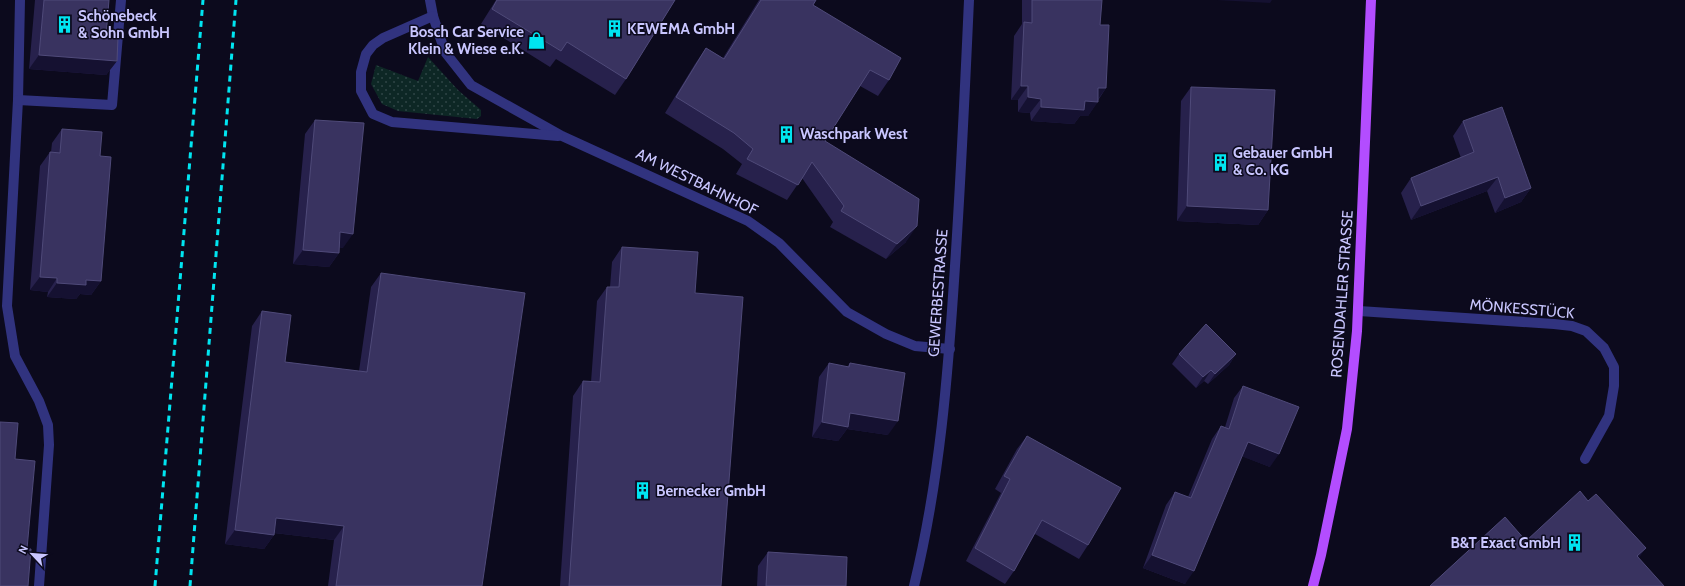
<svg xmlns="http://www.w3.org/2000/svg" width="1685" height="586" viewBox="0 0 1685 586" font-family="Cabin,sans-serif">
	<style>
		.grass { fill: url(#grass-dots) }
		.lines { fill: none; stroke-linecap: round; stroke-linejoin: round }
		.minor { stroke: #31337f; stroke-width: 10 }
		.major { stroke: #b34dff; stroke-width: 10 }
		.rail { stroke: #00e5f1; stroke-width: 3; stroke-dasharray: 6 5; stroke-linecap: butt }
		.wall { fill: #27214c }
		.shaded-wall { fill: #151131 }
		.building { fill: #393360; stroke: #4f4a79 }
		.labels { text-anchor: middle; dominant-baseline: central; stroke-width: 3; stroke-linejoin: round; paint-order: stroke }
		.poi-label { font-size: 15px; font-weight: bold; fill: #c9c6ff; stroke: #0c0a1d; text-anchor: start }
		.street-label { font-size: 15px; fill: #c9c6ff; stroke: #0c0a1d }
	</style>
	<defs>
		<pattern id="grass-dots" width="8" height="8" patternUnits="userSpaceOnUse"><rect width="8" height="8" fill="#0d2725"/><path d="M2 2h.1M6 6h.1" fill="none" stroke="#2f4546" stroke-width="1.8" stroke-linecap="round"/></pattern>
	</defs>
	<rect width="100%" height="100%" fill="#0c0a1d"/>
	<!-- grass -->
	<path class="grass" d="M 428,57 L 458,90 L 481,110 L 481,116 L 477,119 L 398,111 L 382,104 L 371,84 L 376,65 L 418,81 Z"/>
	<g class="lines">
		<!-- minor -->
		<g class="minor">
			<path d="M 20,0 L 18,100 L 7,306 L 15,356 L 39,401 L 48,425 L 49,445 L 39,586"/>
			<path d="M 430,0 L 433,16 L 445,52 L 471,85 L 562,136 L 748,221 L 779,243 L 847,312 L 886,334 L 915,346 L 950,349"/>
			<path d="M 433,16 L 383,38 L 373,45 L 366,54 L 361,72 L 361,91 L 373,114 L 392,122 L 558,136"/>
			<path d="M 18,100 L 112,105 L 121,0"/>
			<path d="M 1359,311 L 1554,324 L 1572,326 L 1586,331 L 1604,348 L 1614,367 L 1614,386 L 1609,416 L 1585,459"/>
			<path d="M 914,586 C 940,479 948,375 955,266 C 961,177 965,89 969,0"/>
		</g>
		<!-- major -->
		<path class="major" d="M 1313,586 L 1321,555 L 1347,429 L 1357,331 L 1371,0"/>
		<!-- rail -->
		<g class="rail">
			<path d="M 155,586 L 203,0"/>
			<path d="M 190,586 L 236,0"/>
		</g>
	</g>
	<!-- wall -->
	<g class="wall">
		<path d="M 35,0 L 109,0 L 106,36 L 117,61 L 106,75 L 29,69 Z"/>
		<path d="M 496,0 L 675,0 L 626,79 L 615,95 L 556,59 L 550,67 L 481,24 Z"/>
		<path d="M 759,0 L 816,0 L 813,5 L 889,80 L 878,96 L 860,86 L 825,141 L 906,242 L 886,259 L 830,227 L 833,222 L 802,178 L 787,200 L 736,174 L 742,164 L 723,149 L 665,113 L 695,64 L 706,48 L 723,58 Z"/>
		<path d="M 1022,0 L 1102,0 L 1100,25 L 1106,88 L 1088,116 L 1080,116 L 1074,124 L 1031,121 L 1030,113 L 1018,112 L 1018,100 L 1011,100 L 1014,36 L 1022,24 Z"/>
		<path d="M 1191,87 L 1268,210 L 1258,225 L 1177,221 L 1181,101 Z"/>
		<path d="M 315,120 L 343,248 L 339,247 L 339,253 L 329,267 L 293,264 L 305,134 Z"/>
		<path d="M 1463,121 L 1531,188 L 1521,202 L 1495,213 L 1487,191 L 1411,220 L 1401,193 L 1411,178 L 1461,158 L 1453,136 Z"/>
		<path d="M 62,129 L 100,156 L 101,281 L 91,295 L 80,294 L 76,299 L 47,297 L 48,292 L 30,290 L 40,166 L 50,152 L 51,152 L 52,143 Z"/>
		<path d="M 622,247 L 695,293 L 721,586 L 560,586 L 573,396 L 583,381 L 591,382 L 597,301 L 607,287 L 610,287 L 612,262 Z"/>
		<path d="M 381,273 L 482,586 L 328,586 L 334,540 L 274,533 L 274,535 L 264,549 L 225,544 L 252,326 L 262,311 L 285,362 L 359,371 L 371,287 Z"/>
		<path d="M 1179,354 L 1236,354 L 1229,365 L 1208,384 L 1204,381 L 1196,388 L 1172,364 Z"/>
		<path d="M 829,363 L 847,367 L 850,363 L 888,435 L 847,429 L 838,441 L 812,437 L 819,377 Z"/>
		<path d="M 1243,386 L 1270,467 L 1242,456 L 1185,584 L 1143,568 L 1166,505 L 1175,492 L 1188,497 L 1212,439 L 1221,426 L 1225,427 L 1234,398 Z"/>
		<path d="M 1027,436 L 1088,545 L 1079,559 L 1035,534 L 1014,571 L 1005,584 L 966,561 L 1001,493 L 995,489 L 1017,449 Z"/>
		<path d="M 768,552 L 846,586 L 757,586 L 758,566 Z"/>
	</g>
	<!-- shaded-wall -->
	<g class="shaded-wall">
		<path d="M 1217,0 L 1272,0 L 1270,3 Z"/>
		<path d="M 39,55 L 117,61 L 106,75 L 29,69 Z"/>
		<path d="M 1021,86 L 1028,86 L 1018,100 L 1011,100 Z"/>
		<path d="M 1098,88 L 1106,88 L 1096,102 L 1098,102 L 1088,116 L 1080,116 L 1074,124 L 1031,121 L 1041,107 L 1085,101 Z"/>
		<path d="M 1028,97 L 1041,99 L 1030,113 L 1018,112 Z"/>
		<path d="M 1498,177 L 1487,191 L 1411,220 L 1421,206 Z"/>
		<path d="M 1531,188 L 1521,202 L 1495,213 L 1505,198 Z"/>
		<path d="M 1187,206 L 1268,210 L 1258,225 L 1177,221 Z"/>
		<path d="M 917,226 L 906,242 L 886,259 L 897,244 Z"/>
		<path d="M 340,232 L 353,234 L 343,248 L 330,246 Z"/>
		<path d="M 303,250 L 339,253 L 329,267 L 293,264 Z"/>
		<path d="M 40,277 L 57,278 L 48,292 L 30,290 Z"/>
		<path d="M 86,280 L 101,281 L 91,295 L 80,294 L 76,299 L 47,297 L 57,283 Z"/>
		<path d="M 1236,354 L 1229,365 L 1208,384 L 1215,374 Z"/>
		<path d="M 1211,370 L 1204,381 L 1196,388 L 1203,377 Z"/>
		<path d="M 850,413 L 898,421 L 888,435 L 847,429 L 838,441 L 812,437 L 822,422 Z"/>
		<path d="M 1248,442 L 1279,454 L 1270,467 L 1238,455 Z"/>
		<path d="M 276,518 L 344,526 L 334,540 L 266,532 Z"/>
		<path d="M 235,530 L 274,535 L 264,549 L 225,544 Z"/>
		<path d="M 1646,548 L 1636,562 L 1637,556 Z"/>
		<path d="M 1152,555 L 1194,571 L 1185,584 L 1143,568 Z"/>
	</g>
	<!-- building -->
	<g class="building">
		<path d="M 44,0 L 109,0 L 106,36 L 118,37 L 117,61 L 39,55 Z"/>
		<path d="M 497,0 L 675,0 L 626,79 L 567,42 L 561,51 L 492,9 Z"/>
		<path d="M 761,0 L 816,0 L 813,5 L 901,58 L 889,80 L 870,70 L 825,141 L 919,199 L 917,226 L 897,244 L 841,211 L 844,206 L 812,162 L 798,185 L 747,159 L 753,149 L 734,133 L 676,97 L 706,48 L 724,59 Z"/>
		<path d="M 1032,0 L 1102,0 L 1100,25 L 1109,25 L 1106,88 L 1098,88 L 1098,102 L 1085,101 L 1084,110 L 1041,107 L 1041,99 L 1028,97 L 1028,86 L 1021,86 L 1024,22 L 1032,23 Z"/>
		<path d="M 1191,87 L 1275,90 L 1268,210 L 1187,206 Z"/>
		<path d="M 1502,107 L 1531,188 L 1505,198 L 1498,177 L 1421,206 L 1411,178 L 1474,152 L 1463,121 Z"/>
		<path d="M 315,120 L 364,123 L 353,234 L 340,232 L 339,253 L 303,250 Z"/>
		<path d="M 62,129 L 102,132 L 100,156 L 111,157 L 101,281 L 86,280 L 86,285 L 57,283 L 57,278 L 40,277 L 50,152 L 60,153 Z"/>
		<path d="M 622,247 L 698,252 L 695,293 L 743,297 L 721,586 L 569,586 L 583,381 L 600,382 L 607,287 L 619,287 Z"/>
		<path d="M 381,273 L 525,293 L 482,586 L 336,586 L 344,526 L 276,518 L 274,535 L 235,530 L 262,311 L 291,315 L 285,362 L 367,372 Z"/>
		<path d="M 1206,324 L 1236,354 L 1215,374 L 1211,370 L 1203,377 L 1179,354 Z"/>
		<path d="M 829,363 L 849,367 L 850,363 L 905,373 L 898,421 L 850,413 L 848,427 L 822,422 Z"/>
		<path d="M 1243,386 L 1299,407 L 1279,454 L 1248,442 L 1194,571 L 1152,555 L 1175,492 L 1191,498 L 1221,426 L 1229,429 Z"/>
		<path d="M 0,422 L 18,423 L 15,459 L 35,461 L 27,549 L 31,549 L 28,586 L 0,586 Z"/>
		<path d="M 1027,436 L 1121,488 L 1088,545 L 1042,520 L 1014,571 L 975,548 L 1010,479 L 1004,476 Z"/>
		<path d="M 1580,491 L 1588,501 L 1596,494 L 1646,548 L 1637,556 L 1664,586 L 1430,586 L 1505,517 L 1526,541 Z"/>
		<path d="M 768,552 L 847,557 L 846,586 L 766,586 Z"/>
	</g>
	<!-- icons -->
	<defs>
		<symbol id="building-bare" viewBox="-9 -9 18 18"><path d="M-4-6H4V6H1V3H-1V6H-4ZM-2.5-4.3h1.7v1.8h-1.7ZM.8-4.3h1.7v1.8H.8ZM-2.5-1h1.7V.8h-1.7ZM.8-1h1.7V.8H.8Z" fill="#00e5f1" stroke="#0c0a1d" stroke-width="2.5" paint-order="stroke"/></symbol>
		<symbol id="shop-bare" viewBox="-9 -9 18 18"><path d="M-5-2.5h2.3a2.7 3.5 0 0 1 5.4 0H5L5.5 6h-11ZM-1.5-2.5h3a1.5 2.3 0 0 0-3 0Z" fill="#00e5f1" stroke="#0c0a1d" stroke-width="2.5" paint-order="stroke"/></symbol>
	</defs>
	<g fill-rule="evenodd">
		<use href="#building-bare" x="52" y="12" width="25" height="25"/>
		<use href="#building-bare" x="602" y="16" width="25" height="25"/>
		<use href="#shop-bare" x="524" y="28" width="25" height="25"/>
		<use href="#building-bare" x="774" y="122" width="25" height="25"/>
		<use href="#building-bare" x="1208" y="150" width="25" height="25"/>
		<use href="#building-bare" x="630" y="478" width="25" height="25"/>
		<use href="#building-bare" x="1562" y="530" width="25" height="25"/>
	</g>
	<g class="labels">
		<!-- poi labels -->
		<g class="poi-label">
			<text x="78" y="16">Schönebeck<tspan x="78" dy="17">&amp; Sohn GmbH</tspan></text>
			<text x="627" y="29">KEWEMA GmbH</text>
			<text x="524" y="32" text-anchor="end">Bosch Car Service<tspan x="524" dy="17">Klein &amp; Wiese e.K.</tspan></text>
			<text x="800" y="134">Waschpark West</text>
			<text x="1233" y="153">Gebauer GmbH<tspan x="1233" dy="17">&amp; Co. KG</tspan></text>
			<text x="656" y="491">Bernecker GmbH</text>
			<text x="1561" y="543" text-anchor="end">B&amp;T Exact GmbH</text>
		</g>
		<!-- street labels -->
		<g class="street-label">
			<text transform="translate(697 182) rotate(26)">AM WESTBAHNHOF</text>
			<text transform="translate(938 293) rotate(-86)">GEWERBESTRASSE</text>
			<text transform="translate(1342 294) rotate(-86)">ROSENDAHLER STRASSE</text>
			<text transform="translate(1522 309) rotate(5)">MÖNKESSTÜCK</text>
		</g>
	</g>
	<!-- north arrow -->
	<g transform="translate(32 554) rotate(296)" stroke="#0c0a1d" stroke-width="3" paint-order="stroke">
	<path d="M0-3L7 15L0 10L-7 15Z" fill="#c9c6ff"/>
	<text y="-6" font-size="11" font-weight="bold" text-anchor="middle" fill="#c9c6ff">N</text>
	</g>
</svg>
